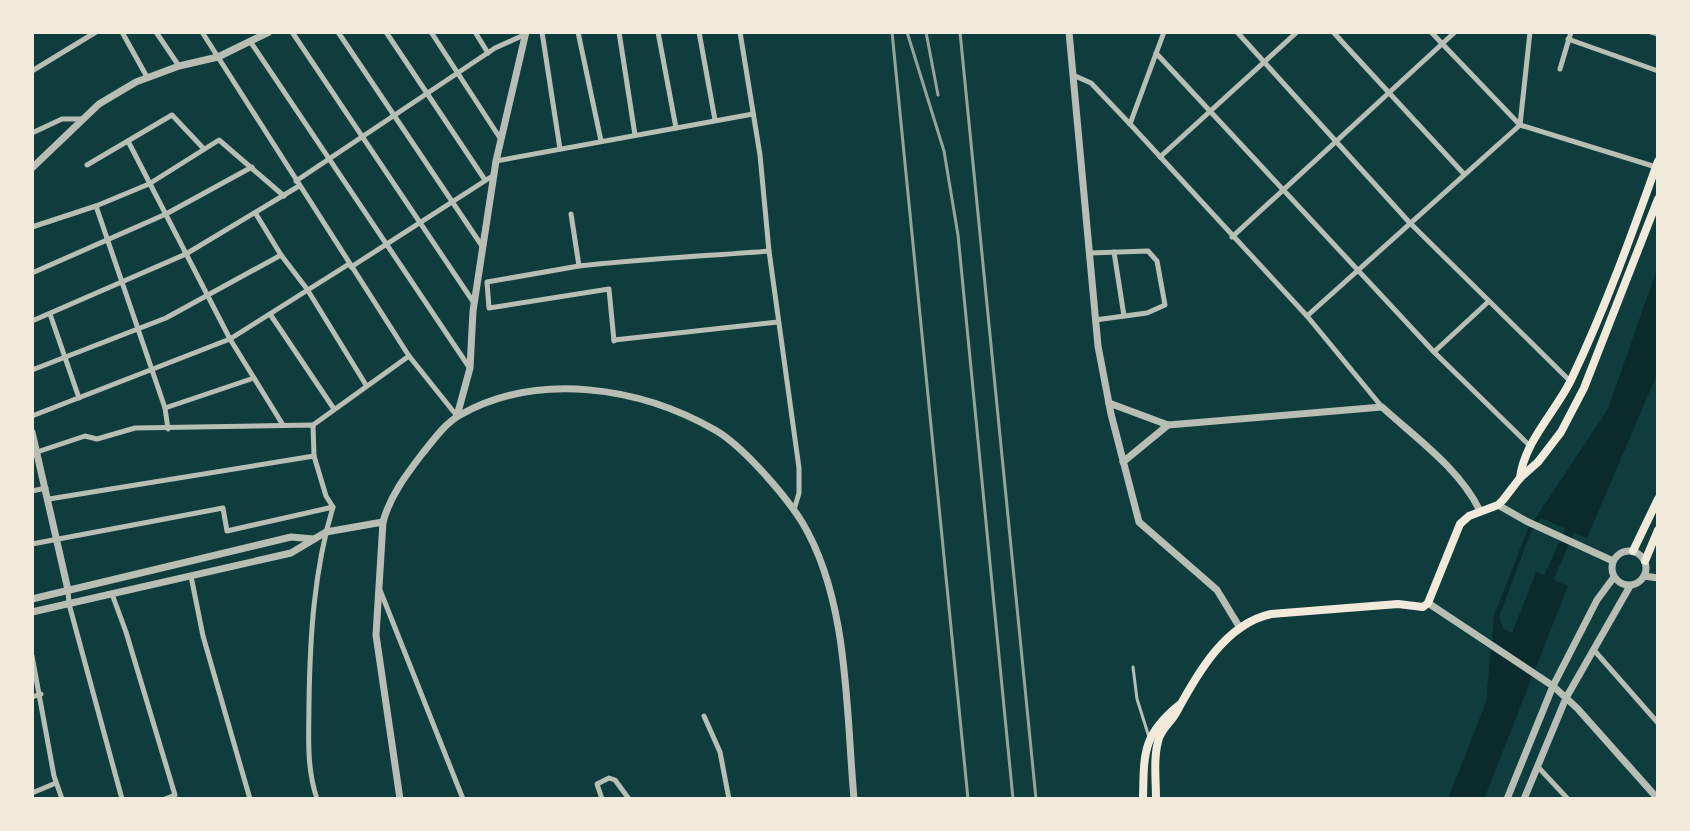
<svg xmlns="http://www.w3.org/2000/svg" width="1690" height="831" viewBox="0 0 1690 831" font-family="'Fira Sans',sans-serif">
	<style>
		.water { fill: #0a2a2b }
		.lines { fill: none; stroke-linecap: round; stroke-linejoin: round }
		.canal { stroke: #0a2a2b; stroke-width: 10 }
		.service { stroke: #b8beb3; stroke-width: 3 }
		.minor { stroke: #b8beb3; stroke-width: 5 }
		.tertiary { stroke: #b8beb3; stroke-width: 7 }
		.primary { stroke: #f1e9da; stroke-width: 8 }
		.rail { stroke: #97a49c; stroke-width: 3 }
	</style>
	<rect width="100%" height="100%" fill="#0f3d3e"/>
	<!-- water -->
	<path class="water" d="M 1658,266 L 1658,372 L 1587,538 L 1541,518 L 1530,534 L 1499,617 L 1504,629 L 1512,633 L 1536,572 L 1568,586 L 1484,799 L 1448,799 L 1486,702 L 1494,616 L 1527,531 L 1608,409 Z"/>
	<g class="lines">
		<!-- canal -->
		<path class="canal" d="M 1544,588 L 1575,519"/>
		<!-- service -->
		<path class="service" d="M 1133,667 L 1137,699 L 1149,737"/>
		<!-- minor -->
		<g class="minor">
			<path d="M 122,32 L 147,77"/>
			<path d="M 156,32 L 179,66"/>
			<path d="M 202,32 L 409,356 L 457,416"/>
			<path d="M 292,32 L 474,303"/>
			<path d="M 338,32 L 482,246"/>
			<path d="M 386,32 L 485,180"/>
			<path d="M 431,32 L 500,138"/>
			<path d="M 475,32 L 488,53"/>
			<path d="M 542,32 L 560,149"/>
			<path d="M 578,32 L 601,141"/>
			<path d="M 619,32 L 635,135"/>
			<path d="M 658,32 L 676,128"/>
			<path d="M 699,32 L 715,120"/>
			<path d="M 740,32 L 760,155 L 769,251 L 799,468 L 799,493 L 794,510"/>
			<path d="M 1237,32 L 1409,222 L 1570,381"/>
			<path d="M 1333,32 L 1464,174"/>
			<path d="M 1431,32 L 1520,125 L 1656,167"/>
			<path d="M 1651,32 L 1658,34"/>
			<path d="M 1568,39 L 1658,71"/>
			<path d="M 250,41 L 469,367"/>
			<path d="M 1156,53 L 1434,352 L 1530,446"/>
			<path d="M 1560,69 L 1571,32"/>
			<path d="M 32,71 L 96,32"/>
			<path d="M 1073,75 L 1091,83 L 1130,124 L 1307,316 L 1382,407"/>
			<path d="M 1130,124 L 1164,32"/>
			<path d="M 32,133 L 62,119 L 81,119"/>
			<path d="M 128,141 L 230,339 L 283,425"/>
			<path d="M 1160,157 L 1297,32"/>
			<path d="M 496,161 L 753,114"/>
			<path d="M 87,165 L 172,115 L 204,149"/>
			<path d="M 296,181 L 495,48 L 524,35"/>
			<path d="M 96,206 L 165,408 L 168,429"/>
			<path d="M 571,214 L 579,266 L 487,282 L 489,308 L 609,289 L 614,341"/>
			<path d="M 32,227 L 96,206 L 149,184 L 219,140 L 284,196"/>
			<path d="M 1232,237 L 1455,32"/>
			<path d="M 1114,252 L 1124,316"/>
			<path d="M 1090,253 L 1148,251 L 1157,261 L 1165,305 L 1147,313 L 1095,320"/>
			<path d="M 281,255 L 307,289 L 366,385"/>
			<path d="M 579,266 C 642,259 706,256 769,251"/>
			<path d="M 351,267 L 494,175"/>
			<path d="M 32,273 L 166,214 L 252,167"/>
			<path d="M 50,314 L 79,398"/>
			<path d="M 270,314 L 334,409"/>
			<path d="M 1307,316 L 1520,125 L 1530,32"/>
			<path d="M 32,321 L 186,254 L 299,186"/>
			<path d="M 614,340 L 778,322"/>
			<path d="M 1434,352 L 1488,302"/>
			<path d="M 32,370 L 166,318 L 281,255 L 256,214"/>
			<path d="M 165,408 L 254,378"/>
			<path d="M 32,416 L 230,339 L 349,264"/>
			<path d="M 313,425 L 409,356"/>
			<path d="M 37,452 L 85,436 L 97,439 L 135,428 L 313,425 L 314,456 L 49,499"/>
			<path d="M 314,456 L 326,496 L 333,507 C 314,570 310,636 309,702 C 309,735 306,766 317,799"/>
			<path d="M 32,491 L 46,488"/>
			<path d="M 32,544 L 223,508 L 227,531 L 333,507"/>
			<path d="M 191,576 L 203,636 L 250,799"/>
			<path d="M 68,590 L 69,604 L 122,799"/>
			<path d="M 380,590 L 463,799"/>
			<path d="M 112,594 L 126,632 L 175,795 L 165,799"/>
			<path d="M 1593,649 L 1658,723"/>
			<path d="M 32,656 L 54,776 L 62,799"/>
			<path d="M 32,697 L 41,694"/>
			<path d="M 704,716 L 720,752 L 729,799"/>
			<path d="M 1538,767 L 1568,799"/>
			<path d="M 32,793 L 56,783"/>
			<path d="M 602,799 L 597,784 L 609,778 L 615,780 L 629,799"/>
		</g>
		<!-- tertiary -->
		<g class="tertiary">
			<path d="M 1069,32 L 1098,346 L 1111,414 L 1139,522 L 1217,590 L 1240,628"/>
			<path d="M 32,168 L 99,104 L 136,82 L 179,66 L 218,57 L 269,32"/>
			<path d="M 1109,403 L 1168,425 L 1382,407 C 1416,438 1460,469 1480,511"/>
			<path d="M 457,416 L 470,368 L 473,311 L 496,161 L 526,32"/>
			<path d="M 32,432 L 68,590"/>
			<path d="M 1123,462 L 1168,425"/>
			<path d="M 1498,505 L 1526,521 L 1613,561"/>
			<circle cx="1629" cy="568" r="17"/>
			<path d="M 1644,576 L 1658,578"/>
			<path d="M 32,599 L 291,537 L 314,539"/>
			<path d="M 1428,603 L 1553,686 L 1577,708 L 1658,799"/>
			<path d="M 32,612 L 291,553 L 326,532 L 383,522"/>
			<path d="M 400,799 L 376,635 L 383,522 C 390,496 406,475 422,454 C 433,441 444,424 460,415 C 538,371 640,387 715,430 C 743,446 785,495 802,522 C 849,600 846,710 854,799"/>
			<path d="M 1507,799 L 1553,686 L 1597,600 L 1614,577"/>
			<path d="M 1524,799 L 1566,698 L 1630,586"/>
		</g>
		<!-- primary -->
		<g class="primary">
			<path d="M 1520,478 C 1524,442 1556,411 1571,380 C 1605,309 1632,234 1658,161"/>
			<path d="M 1633,551 L 1658,499"/>
			<path d="M 1645,561 L 1658,530"/>
			<path d="M 1143,799 C 1144,754 1142,735 1179,705"/>
			<path d="M 1156,799 C 1156,779 1153,757 1159,738 C 1163,727 1171,722 1176,713 C 1197,674 1225,624 1271,614 L 1398,604 L 1423,607 L 1428,603 L 1460,524 L 1469,516 L 1498,505 L 1503,500 L 1520,478 L 1538,462 L 1561,432 L 1584,388 L 1658,199"/>
		</g>
		<!-- rail -->
		<g class="rail">
			<path d="M 892,32 L 968,799"/>
			<path d="M 907,32 L 944,151 L 958,235 L 1013,799"/>
			<path d="M 926,32 L 938,95"/>
			<path d="M 960,32 L 1036,799"/>
		</g>
	</g>
	<!-- border -->
	<rect width="1690" height="831" fill="none" stroke="#f1e9da" stroke-width="68"/>
</svg>
